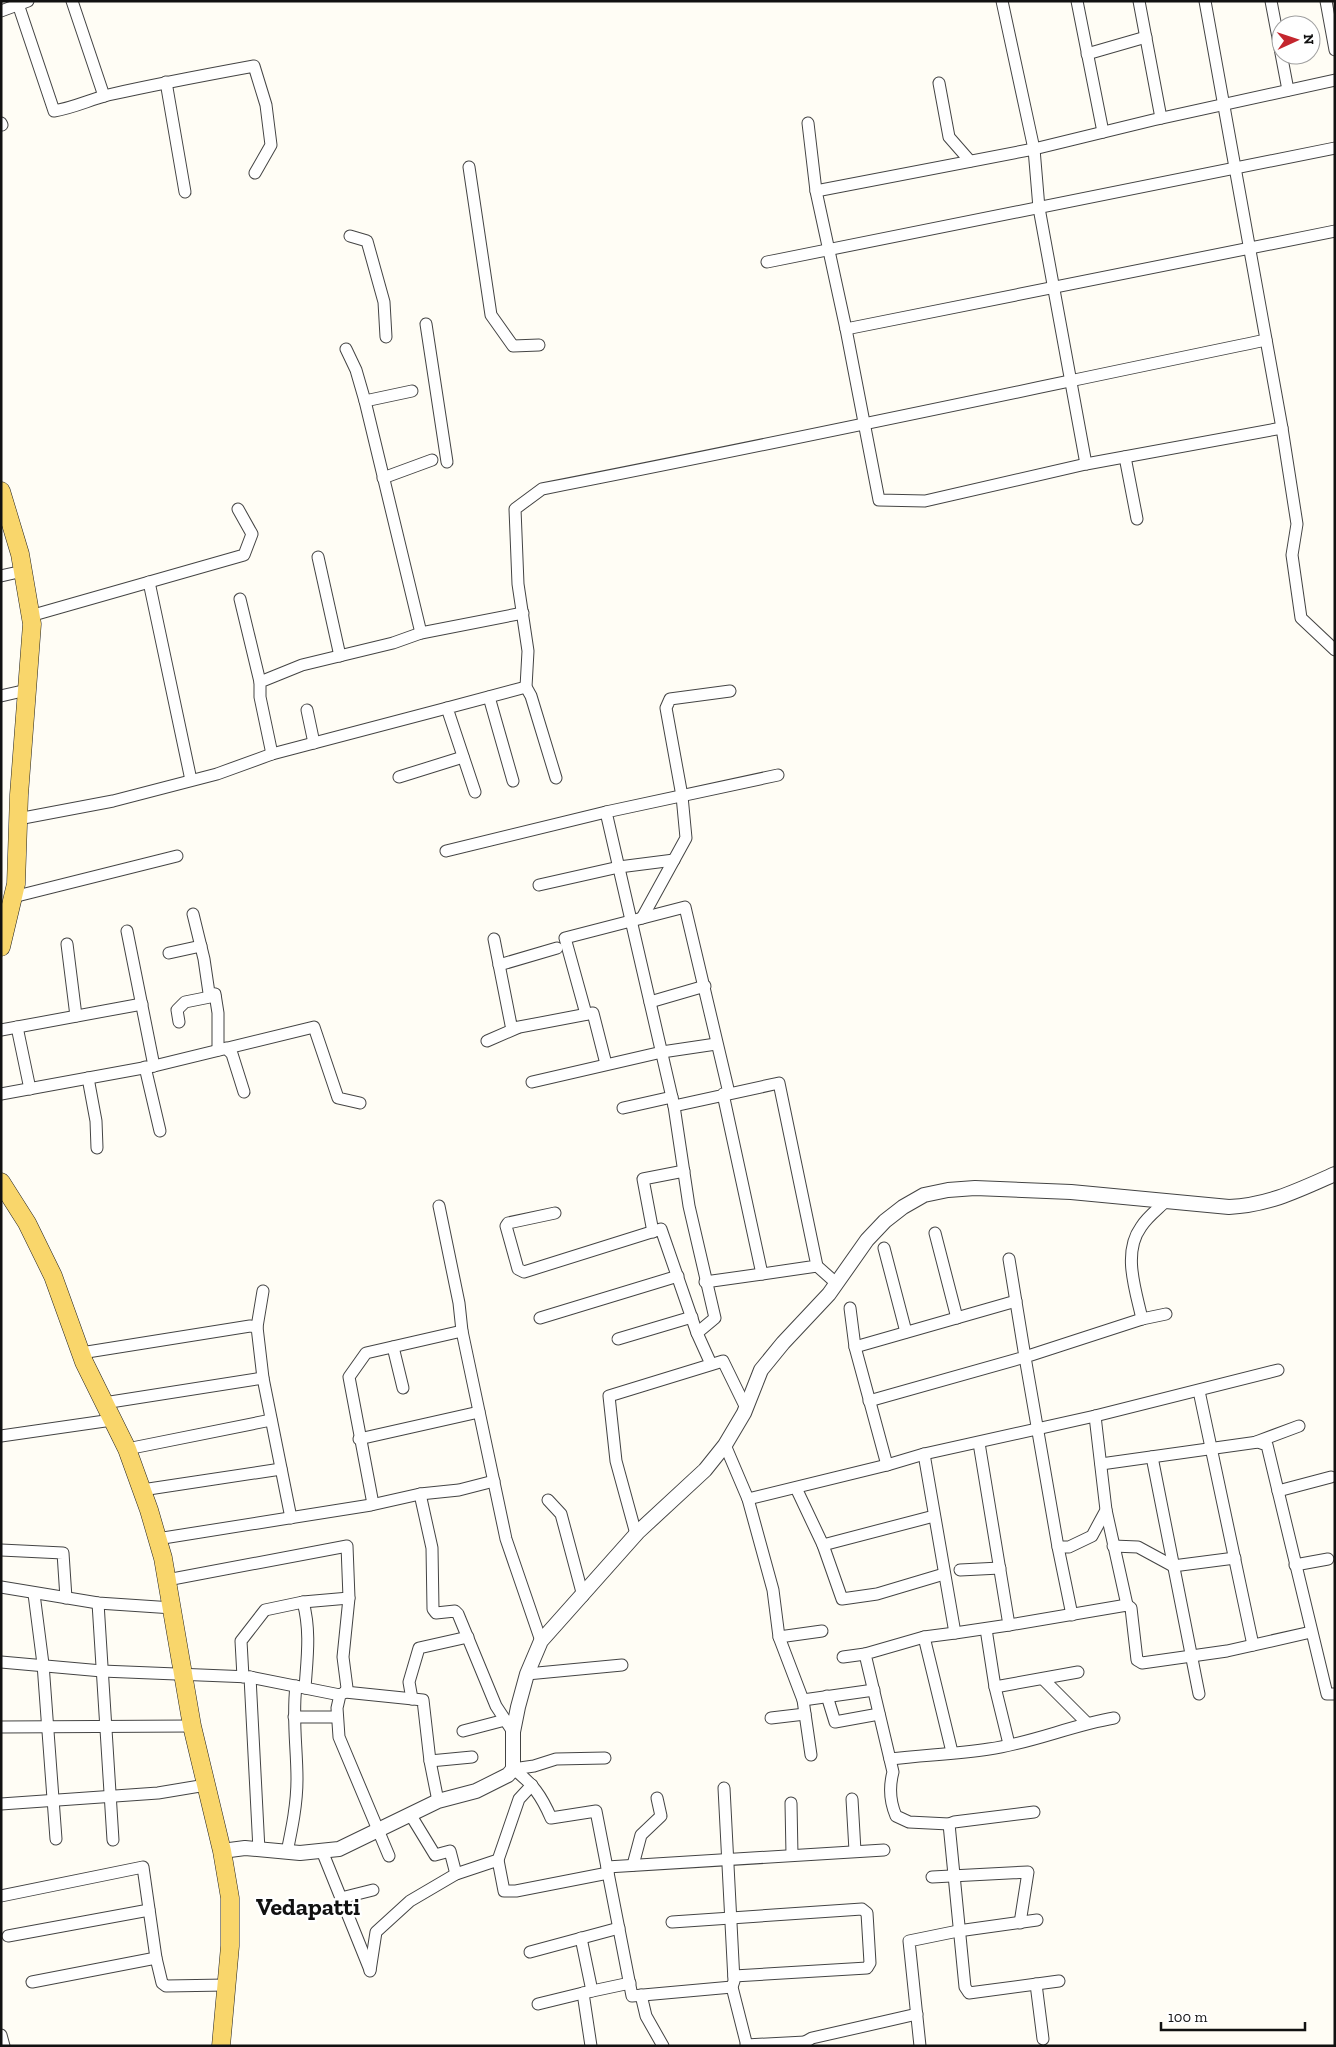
<svg xmlns="http://www.w3.org/2000/svg" width="1336" height="2047" viewBox="0 0 1336 2047" font-family="'Zilla Slab',serif">
	<style>
		.lines { fill: none; stroke-linecap: round; stroke-linejoin: round }
		.minor-casing { stroke: #444; stroke-width: 13 }
		.tertiary-casing { stroke: #444; stroke-width: 16 }
		.primary-casing { stroke: #222; stroke-width: 19 }
		.minor { stroke: #fff; stroke-width: 11 }
		.tertiary { stroke: #fff; stroke-width: 14 }
		.primary { stroke: #f9d66b; stroke-width: 18 }
		.labels { text-anchor: middle; dominant-baseline: central; stroke-width: 5; stroke-linejoin: round; paint-order: stroke }
		.district-label { font-size: 24px; font-weight: bold; fill: #111; stroke: #fff }
	</style>
	<rect width="100%" height="100%" fill="#fffdf5"/>
	<g class="lines">
		<defs>
			<g id="minor">
				<path d="M 17,1 L 54,111 C 73,108 89,100 108,95 C 157,84 205,75 254,66 L 266,105 L 271,145 L 255,173"/>
				<path d="M 72,1 L 104,96"/>
				<path d="M 1002,1 L 1034,149 L 1039,208 L 1086,464"/>
				<path d="M 1077,1 L 1103,132"/>
				<path d="M 1139,1 L 1161,118"/>
				<path d="M 1205,1 L 1282,428 L 1297,524 L 1292,555 L 1301,618 L 1335,650"/>
				<path d="M 1271,1 L 1288,90"/>
				<path d="M 1326,1 L 1335,50"/>
				<path d="M 1,11 L 28,1"/>
				<path d="M 1087,54 L 1146,37"/>
				<path d="M 166,82 L 185,192"/>
				<path d="M 939,83 L 949,137 L 970,161"/>
				<path d="M 1,123 L 2,125"/>
				<path d="M 808,123 L 816,191 L 846,329 L 879,500 L 925,501 L 1086,464 L 1282,428"/>
				<path d="M 469,167 L 491,315 L 513,346 L 539,345"/>
				<path d="M 816,191 L 1034,149 L 1153,120 L 1335,80"/>
				<path d="M 350,236 L 367,241 L 384,302 L 386,337"/>
				<path d="M 767,262 L 1335,148"/>
				<path d="M 426,324 L 447,462"/>
				<path d="M 846,329 L 1335,231"/>
				<path d="M 346,349 L 356,370 L 365,401 L 421,633"/>
				<path d="M 365,401 L 412,391"/>
				<path d="M 1125,457 L 1137,519"/>
				<path d="M 383,478 L 432,460"/>
				<path d="M 318,557 L 340,656"/>
				<path d="M 1,576 L 23,571"/>
				<path d="M 149,582 L 191,780"/>
				<path d="M 240,599 L 260,682"/>
				<path d="M 30,616 L 244,555 L 252,534 L 238,509"/>
				<path d="M 1,696 L 27,690"/>
				<path d="M 489,697 L 513,781"/>
				<path d="M 307,710 L 314,743"/>
				<path d="M 272,754 L 260,697 L 260,682 L 302,665 L 393,643 L 421,633 L 523,613"/>
				<path d="M 399,777 L 463,757"/>
				<path d="M 556,778 L 531,696 L 526,687 L 528,651 L 518,584 L 515,509 L 542,489 C 784,442 1025,390 1266,340"/>
				<path d="M 475,792 L 447,708 L 526,687"/>
				<path d="M 18,819 L 113,801 L 217,774 L 272,754 L 447,708"/>
				<path d="M 446,851 L 606,812"/>
				<path d="M 539,885 L 619,867 L 674,860"/>
				<path d="M 13,897 L 177,856"/>
				<path d="M 193,914 L 204,959 L 209,993 L 215,994 L 218,1013 L 218,1050"/>
				<path d="M 642,918 L 686,838 L 682,796 L 666,708 L 670,699 L 730,691"/>
				<path d="M 127,931 L 154,1066"/>
				<path d="M 494,939 L 511,1025 L 514,1028 L 593,1013 L 606,1064"/>
				<path d="M 67,944 L 76,1016"/>
				<path d="M 169,953 L 201,946"/>
				<path d="M 499,965 L 557,948"/>
				<path d="M 650,1002 L 705,986"/>
				<path d="M 586,1014 L 565,938 L 685,907 L 729,1093"/>
				<path d="M 179,1022 L 177,1010 L 185,1002 L 215,996"/>
				<path d="M 17,1027 L 30,1089"/>
				<path d="M 1,1030 L 142,1004"/>
				<path d="M 487,1041 L 517,1028"/>
				<path d="M 226,1048 L 232,1054 L 244,1092"/>
				<path d="M 145,1067 L 160,1131"/>
				<path d="M 88,1078 L 96,1121 L 97,1148"/>
				<path d="M 532,1082 L 662,1052 L 716,1044"/>
				<path d="M 1,1094 L 154,1066 L 314,1027 L 338,1098 L 360,1103"/>
				<path d="M 674,1106 L 779,1083 L 817,1266 L 762,1274 L 723,1094"/>
				<path d="M 623,1108 L 672,1097"/>
				<path d="M 1166,1201 C 1158,1209 1147,1217 1141,1227 C 1122,1253 1136,1291 1142,1319 L 1166,1314"/>
				<path d="M 439,1206 L 459,1303 L 462,1331 L 506,1539 L 541,1641"/>
				<path d="M 555,1213 L 508,1223 L 506,1226 L 518,1269 L 524,1272 L 661,1229 L 697,1333 L 711,1364"/>
				<path d="M 653,1232 L 643,1179 L 684,1171"/>
				<path d="M 935,1233 L 957,1318"/>
				<path d="M 884,1248 L 906,1332"/>
				<path d="M 817,1266 L 836,1283"/>
				<path d="M 705,1282 L 762,1274"/>
				<path d="M 850,1308 L 855,1347 L 887,1465"/>
				<path d="M 540,1318 L 678,1276"/>
				<path d="M 257,1327 L 263,1291"/>
				<path d="M 697,1333 L 715,1318 L 689,1206 L 674,1106 L 606,812 L 778,775"/>
				<path d="M 618,1339 L 692,1317"/>
				<path d="M 393,1347 L 403,1388"/>
				<path d="M 855,1347 L 1016,1301"/>
				<path d="M 81,1353 L 250,1326 L 257,1327 L 263,1378 L 291,1518"/>
				<path d="M 1199,1391 L 1253,1645"/>
				<path d="M 869,1401 L 1025,1357 L 1009,1259"/>
				<path d="M 104,1403 L 263,1378"/>
				<path d="M 1,1436 L 112,1420"/>
				<path d="M 359,1439 L 479,1412"/>
				<path d="M 1256,1442 L 1299,1426"/>
				<path d="M 725,1445 L 748,1499 L 773,1590 L 779,1637 L 803,1700 L 811,1755"/>
				<path d="M 127,1449 L 271,1420"/>
				<path d="M 924,1454 L 955,1633 L 1009,1625 L 979,1443"/>
				<path d="M 1152,1457 L 1199,1694"/>
				<path d="M 1101,1464 L 1258,1442 L 1267,1445 L 1327,1694 L 1335,1694"/>
				<path d="M 796,1488 L 823,1545 L 842,1599 L 877,1594 L 944,1574"/>
				<path d="M 142,1490 L 281,1469"/>
				<path d="M 1278,1491 L 1331,1477"/>
				<path d="M 420,1494 L 432,1548 L 433,1609 L 436,1613 L 455,1611 L 458,1614 L 496,1706 L 513,1732"/>
				<path d="M 748,1499 L 887,1465 L 924,1454 L 1095,1416 L 1278,1370"/>
				<path d="M 548,1500 L 561,1514 L 583,1596"/>
				<path d="M 373,1504 L 349,1377 L 366,1353 L 462,1331"/>
				<path d="M 1106,1510 L 1127,1605"/>
				<path d="M 636,1534 L 616,1461 L 609,1396 L 723,1361 L 746,1408"/>
				<path d="M 157,1539 L 371,1505 L 420,1494 L 459,1490 L 494,1481"/>
				<path d="M 823,1545 L 934,1516"/>
				<path d="M 1113,1546 L 1138,1547 L 1173,1566 L 1235,1558"/>
				<path d="M 1058,1547 L 1069,1547 L 1092,1536 L 1106,1510 L 1095,1416"/>
				<path d="M 1,1550 L 63,1553 L 66,1598"/>
				<path d="M 1295,1565 L 1328,1559"/>
				<path d="M 960,1570 L 1000,1568"/>
				<path d="M 167,1580 L 347,1546 L 349,1598 L 343,1657 L 347,1688 L 345,1692 L 340,1695 L 337,1708 L 339,1737 L 389,1856"/>
				<path d="M 1,1587 L 98,1603 L 173,1608"/>
				<path d="M 34,1594 L 43,1664 L 56,1839"/>
				<path d="M 303,1602 C 311,1631 307,1659 305,1688"/>
				<path d="M 98,1603 L 113,1840"/>
				<path d="M 1072,1615 L 1058,1547 L 1025,1357 L 1142,1319"/>
				<path d="M 1009,1625 L 1127,1605 L 1131,1608 L 1137,1660 L 1142,1663 L 1227,1651 L 1311,1632"/>
				<path d="M 986,1629 L 995,1687 L 1009,1744"/>
				<path d="M 955,1633 L 924,1637 L 865,1654 L 893,1772 C 889,1787 890,1802 896,1816 L 909,1822 L 949,1824 L 954,1822 L 1034,1812"/>
				<path d="M 779,1637 L 822,1631"/>
				<path d="M 924,1637 L 952,1752"/>
				<path d="M 843,1657 L 865,1654"/>
				<path d="M 1,1662 L 102,1671 L 250,1677 L 340,1695"/>
				<path d="M 527,1674 L 622,1665"/>
				<path d="M 243,1677 L 241,1641 L 265,1610 L 303,1602 L 349,1598"/>
				<path d="M 250,1677 L 259,1850"/>
				<path d="M 1043,1679 L 1087,1723"/>
				<path d="M 995,1687 L 1078,1672"/>
				<path d="M 345,1692 L 423,1700 L 430,1761 L 438,1801"/>
				<path d="M 827,1696 L 835,1722 L 879,1714"/>
				<path d="M 412,1699 L 409,1682 L 419,1648 L 468,1637"/>
				<path d="M 803,1700 L 874,1690"/>
				<path d="M 294,1717 L 337,1717"/>
				<path d="M 771,1718 L 805,1714"/>
				<path d="M 1,1727 L 192,1726"/>
				<path d="M 463,1731 L 505,1720"/>
				<path d="M 890,1759 C 923,1755 956,1754 989,1749 C 1032,1743 1072,1725 1114,1718"/>
				<path d="M 430,1761 L 472,1757"/>
				<path d="M 513,1769 C 532,1782 542,1797 551,1818 L 596,1811 L 632,1996 L 732,1987"/>
				<path d="M 513,1769 L 534,1766 L 556,1759 L 605,1758"/>
				<path d="M 724,1788 L 734,1981 L 732,1987 L 747,2046"/>
				<path d="M 852,1799 L 855,1851"/>
				<path d="M 791,1803 L 792,1855"/>
				<path d="M 1,1804 L 158,1793 L 206,1785"/>
				<path d="M 410,1814 L 435,1855 L 450,1851 L 456,1874"/>
				<path d="M 949,1824 L 965,1987 L 969,1993 L 1059,1981"/>
				<path d="M 322,1851 L 370,1970"/>
				<path d="M 287,1852 C 292,1828 297,1804 297,1779 C 297,1748 292,1718 296,1686"/>
				<path d="M 498,1860 L 504,1891 L 516,1891 L 608,1873"/>
				<path d="M 633,1865 L 641,1835 L 661,1816 L 657,1798"/>
				<path d="M 607,1867 L 884,1850"/>
				<path d="M 932,1877 L 1028,1872 L 1020,1923"/>
				<path d="M 1,1896 L 143,1867 L 156,1958 L 162,1983 L 166,1986 L 226,1985"/>
				<path d="M 341,1898 L 373,1890"/>
				<path d="M 672,1922 L 862,1909 L 867,1913 L 870,1963 L 867,1968 L 734,1976"/>
				<path d="M 8,1936 L 149,1910"/>
				<path d="M 581,1938 L 592,1991"/>
				<path d="M 530,1952 L 619,1928"/>
				<path d="M 370,1971 L 376,1932 L 410,1901 L 456,1874 L 498,1860 L 519,1799 L 532,1785"/>
				<path d="M 32,1982 L 156,1958"/>
				<path d="M 1036,1984 L 1043,2039"/>
				<path d="M 641,1995 L 646,2016 L 663,2046"/>
				<path d="M 538,2004 L 583,1993"/>
				<path d="M 1,2035 L 4,2046"/>
				<path d="M 746,2045 L 805,2042"/>
				<path d="M 591,2046 L 583,1993 L 630,1983"/>
				<path d="M 806,2046 L 805,2042 L 812,2038 L 917,2014"/>
				<path d="M 920,2046 L 909,1941 L 958,1931 L 1037,1920"/>
			</g>
			<path id="tertiary" d="M 222,1851 L 245,1848 L 300,1853 L 339,1849 L 438,1801 L 476,1791 L 508,1775 L 513,1769 L 513,1732 L 518,1707 L 527,1674 L 541,1641 L 638,1532 L 705,1470 L 725,1445 L 744,1413 L 761,1370 L 783,1343 L 829,1294 L 867,1240 L 885,1221 L 903,1207 L 924,1195 L 948,1190 L 975,1188 L 1071,1192 L 1229,1207 C 1269,1205 1299,1190 1335,1174"/>
			<g id="primary">
				<path d="M 1,491 L 20,554 L 32,624 L 19,795 L 16,884 L 1,947"/>
				<path d="M 1,1182 L 27,1223 L 53,1276 L 84,1362 L 127,1449 L 149,1510 L 163,1558 L 192,1726 L 222,1851 L 230,1898 L 230,1946 L 221,2046"/>
			</g>
		</defs>
		<!-- minor casing -->
		<use href="#minor" class="minor-casing"/>
		<!-- tertiary casing -->
		<use href="#tertiary" class="tertiary-casing"/>
		<!-- primary casing -->
		<use href="#primary" class="primary-casing"/>
		<!-- minor -->
		<use href="#minor" class="minor"/>
		<!-- tertiary -->
		<use href="#tertiary" class="tertiary"/>
		<!-- primary -->
		<use href="#primary" class="primary"/>
	</g>
	<g class="labels">
		<!-- district labels -->
		<g class="district-label">
			<text x="308" y="1906">Vedapatti</text>
		</g>
	</g>
	<!-- border -->
	<rect width="1336" height="2047" fill="none" stroke="#111111" stroke-width="5"/>
	<!-- north arrow -->
	<g transform="translate(1296 40) rotate(87)"><circle r="24" fill="#ffffff" stroke="#a0a0a0"/>
	<path d="M0-4L9 19L0 12L-9 19Z" fill="#c4262e"/>
	<text y="-8" font-size="14" font-weight="bold" text-anchor="middle" fill="#111111">N</text>
	</g>
	<!-- scale -->
	<path d="M1161 2022v8h144v-8" fill="none" stroke="#111111" stroke-width="2.5"/>
	<text x="1168" y="2022" font-size="15" fill="#111111" stroke="#ffffff" stroke-width="4" paint-order="stroke">100 m</text>
</svg>
